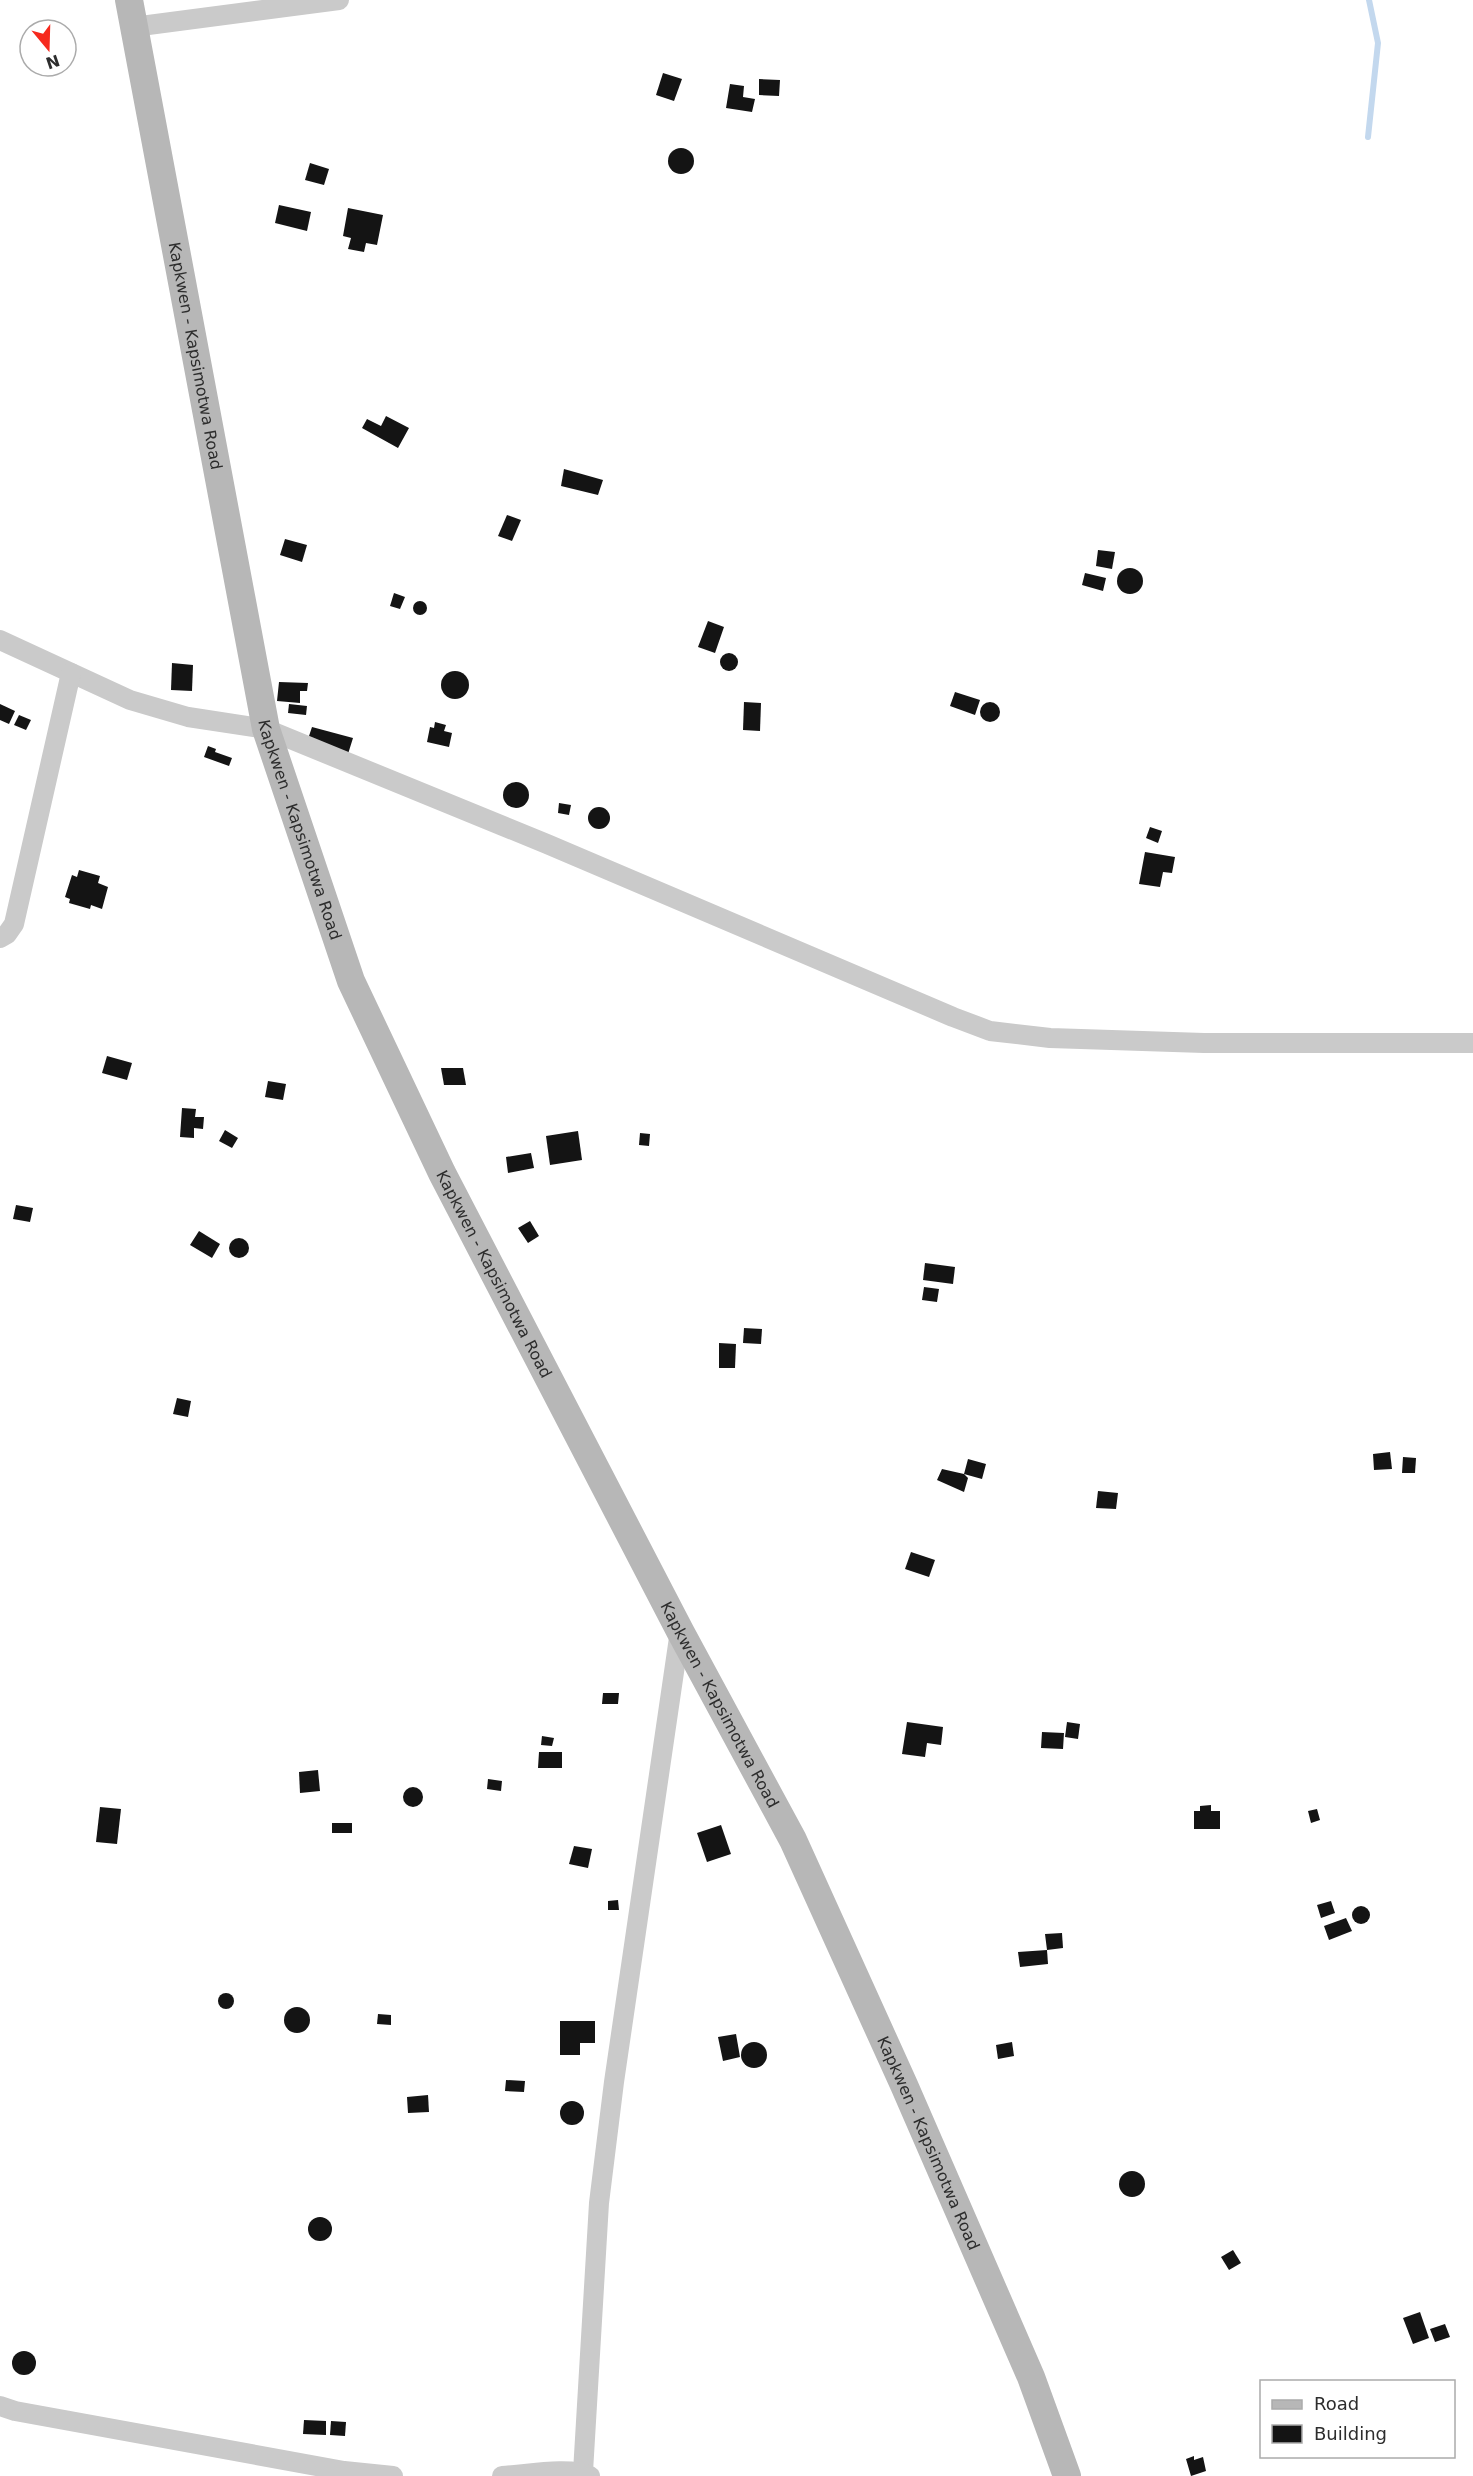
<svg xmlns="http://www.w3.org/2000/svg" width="1473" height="2476" viewBox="0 0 1473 2476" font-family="'DejaVu Sans',sans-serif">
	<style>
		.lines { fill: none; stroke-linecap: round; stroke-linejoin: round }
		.stream { stroke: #c3d8ee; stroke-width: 6 }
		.building { fill: #141414 }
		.street { stroke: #cacaca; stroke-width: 20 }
		.secondary { stroke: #b7b7b7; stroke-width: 28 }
		.labels { text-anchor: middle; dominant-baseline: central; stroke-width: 6; stroke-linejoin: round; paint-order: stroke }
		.street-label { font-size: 16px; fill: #2d2d2d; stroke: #fff }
	</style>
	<rect width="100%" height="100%" fill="#fff"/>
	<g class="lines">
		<!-- stream -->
		<path class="stream" d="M 1368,137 L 1378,43 L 1369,0"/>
	</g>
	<!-- building -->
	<g class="building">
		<path d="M 663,73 L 682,79 L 674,101 L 656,95 Z"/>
		<path d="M 759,79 L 780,80 L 779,96 L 759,95 Z"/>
		<path d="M 730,84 L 744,86 L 743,97 L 755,99 L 752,112 L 726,108 Z"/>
		<circle cx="681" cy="161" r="13"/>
		<path d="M 310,163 L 329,169 L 324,185 L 305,180 Z"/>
		<path d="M 279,205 L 311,212 L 307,231 L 275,223 Z"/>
		<path d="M 348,208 L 383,215 L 377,245 L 366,243 L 364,252 L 348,249 L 351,238 L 343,236 Z"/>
		<path d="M 386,416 L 409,428 L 398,448 L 362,428 L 367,419 L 381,426 Z"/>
		<path d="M 564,469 L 603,480 L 598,495 L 561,486 Z"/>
		<path d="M 507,515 L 521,520 L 512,541 L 498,536 Z"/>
		<path d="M 285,539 L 307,545 L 302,562 L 280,555 Z"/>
		<path d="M 1098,550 L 1115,552 L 1112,569 L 1096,566 Z"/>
		<circle cx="1130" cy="581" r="13"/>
		<path d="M 1085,573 L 1106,578 L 1103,591 L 1082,585 Z"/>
		<path d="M 394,593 L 405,597 L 400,609 L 390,606 Z"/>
		<circle cx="420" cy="608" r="7"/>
		<path d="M 708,621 L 724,627 L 715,653 L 698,647 Z"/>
		<circle cx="729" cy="662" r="9"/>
		<path d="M 172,663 L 193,665 L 192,691 L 171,690 Z"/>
		<circle cx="455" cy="685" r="14"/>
		<path d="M 279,682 L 308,683 L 307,691 L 300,691 L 300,703 L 277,701 Z"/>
		<path d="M 955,692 L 980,700 L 975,715 L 950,706 Z"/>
		<circle cx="990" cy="712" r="10"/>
		<path d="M 744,702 L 761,703 L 760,731 L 743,730 Z"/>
		<path d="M 0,704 L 15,711 L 9,724 L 0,720 Z"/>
		<path d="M 289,704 L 307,706 L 306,715 L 288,713 Z"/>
		<path d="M 19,715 L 31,720 L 26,730 L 14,725 Z"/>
		<path d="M 435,722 L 446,725 L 444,731 L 452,733 L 449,747 L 427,742 L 430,727 L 434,728 Z"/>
		<path d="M 312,727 L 353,738 L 348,754 L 307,742 Z"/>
		<path d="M 208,746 L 216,749 L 215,752 L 232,758 L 229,766 L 204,757 Z"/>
		<circle cx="516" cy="795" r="13"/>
		<path d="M 559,803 L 571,805 L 569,815 L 558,813 Z"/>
		<circle cx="599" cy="818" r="11"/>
		<path d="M 1150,827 L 1162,831 L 1158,843 L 1146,838 Z"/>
		<path d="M 1145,852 L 1175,857 L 1172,873 L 1163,872 L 1160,887 L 1139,884 Z"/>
		<path d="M 79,870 L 100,876 L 98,883 L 108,887 L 102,909 L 91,905 L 90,909 L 69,903 L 70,899 L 65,897 L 72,875 L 77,877 Z"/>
		<path d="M 107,1056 L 132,1063 L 127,1080 L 102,1073 Z"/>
		<path d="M 441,1068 L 463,1068 L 466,1085 L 444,1085 Z"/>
		<path d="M 268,1081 L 286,1084 L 283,1100 L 265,1097 Z"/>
		<path d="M 182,1108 L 196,1109 L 195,1117 L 204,1117 L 203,1129 L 194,1128 L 194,1138 L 180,1137 Z"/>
		<path d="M 225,1130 L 238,1138 L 232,1148 L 219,1141 Z"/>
		<path d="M 578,1131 L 582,1160 L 550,1165 L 546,1136 Z"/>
		<path d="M 640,1133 L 650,1134 L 649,1146 L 639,1145 Z"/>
		<path d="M 531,1153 L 534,1168 L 508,1173 L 506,1157 Z"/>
		<path d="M 16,1205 L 33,1208 L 30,1222 L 13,1219 Z"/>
		<path d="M 530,1221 L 539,1236 L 528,1243 L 518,1228 Z"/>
		<path d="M 199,1231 L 220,1244 L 212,1258 L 190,1245 Z"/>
		<circle cx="239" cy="1248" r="10"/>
		<path d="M 925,1263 L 955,1267 L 953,1284 L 923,1280 Z"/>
		<path d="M 924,1287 L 939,1289 L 937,1302 L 922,1300 Z"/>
		<path d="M 744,1328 L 762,1329 L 761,1344 L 743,1343 Z"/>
		<path d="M 719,1343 L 736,1344 L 735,1368 L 719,1368 Z"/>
		<path d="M 177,1398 L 191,1401 L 188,1417 L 173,1414 Z"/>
		<path d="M 1390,1452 L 1392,1469 L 1374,1470 L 1373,1454 Z"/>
		<path d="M 1403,1457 L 1416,1458 L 1415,1473 L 1402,1473 Z"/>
		<path d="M 968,1459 L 986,1464 L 982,1479 L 964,1474 L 968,1478 L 964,1492 L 937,1480 L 942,1469 L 964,1474 Z"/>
		<path d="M 1098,1491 L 1118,1493 L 1116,1509 L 1096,1508 Z"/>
		<path d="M 911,1552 L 935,1560 L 929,1577 L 905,1569 Z"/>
		<path d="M 603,1693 L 619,1693 L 618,1704 L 602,1704 Z"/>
		<path d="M 907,1722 L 943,1727 L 941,1745 L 927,1743 L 925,1757 L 902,1754 Z"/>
		<path d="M 1067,1722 L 1080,1724 L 1078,1739 L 1065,1737 Z"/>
		<path d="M 1042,1732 L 1064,1733 L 1063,1749 L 1041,1748 Z"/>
		<path d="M 542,1736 L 554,1738 L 552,1746 L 541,1745 Z"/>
		<path d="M 539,1752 L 562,1752 L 562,1768 L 538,1768 Z"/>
		<path d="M 318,1770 L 320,1791 L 300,1793 L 299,1772 Z"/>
		<path d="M 488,1779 L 502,1781 L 501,1791 L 487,1789 Z"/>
		<circle cx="413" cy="1797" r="10"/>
		<path d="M 1211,1805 L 1211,1811 L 1220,1811 L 1220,1829 L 1194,1829 L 1194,1811 L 1200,1811 L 1200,1806 Z"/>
		<path d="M 100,1807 L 121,1809 L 117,1844 L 96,1842 Z"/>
		<path d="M 1317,1809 L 1320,1820 L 1311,1823 L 1308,1811 Z"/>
		<rect x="332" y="1823" width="20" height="10"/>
		<path d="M 721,1825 L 731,1854 L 707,1862 L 697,1833 Z"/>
		<path d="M 574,1846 L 592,1849 L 588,1868 L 569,1864 Z"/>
		<path d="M 618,1900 L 619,1910 L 608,1910 L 608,1901 Z"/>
		<path d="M 1331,1901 L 1335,1913 L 1321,1918 L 1317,1905 Z"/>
		<circle cx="1361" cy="1915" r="9"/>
		<path d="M 1346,1918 L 1352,1931 L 1329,1940 L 1324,1926 Z"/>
		<path d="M 1062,1933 L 1063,1948 L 1047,1950 L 1045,1934 Z"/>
		<path d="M 1047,1950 L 1048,1964 L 1020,1967 L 1018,1952 Z"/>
		<circle cx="226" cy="2001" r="8"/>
		<circle cx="297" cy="2020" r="13"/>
		<path d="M 378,2014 L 391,2015 L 391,2025 L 377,2024 Z"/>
		<path d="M 560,2021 L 595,2021 L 595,2043 L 580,2043 L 580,2055 L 560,2055 Z"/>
		<path d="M 736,2034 L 740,2057 L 723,2061 L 718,2037 Z"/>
		<circle cx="754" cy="2055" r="13"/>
		<path d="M 1012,2042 L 1014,2056 L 998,2059 L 996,2045 Z"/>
		<path d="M 506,2080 L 525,2081 L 524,2092 L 505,2091 Z"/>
		<path d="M 428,2095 L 429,2112 L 408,2113 L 407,2097 Z"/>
		<circle cx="572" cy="2113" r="12"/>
		<circle cx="1132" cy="2184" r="13"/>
		<circle cx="320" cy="2229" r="12"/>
		<path d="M 1233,2250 L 1241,2263 L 1229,2270 L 1221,2257 Z"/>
		<path d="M 1420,2312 L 1429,2338 L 1413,2344 L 1403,2318 Z"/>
		<path d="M 1445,2324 L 1450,2337 L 1435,2342 L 1430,2329 Z"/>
		<circle cx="24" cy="2363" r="12"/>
		<path d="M 304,2420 L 326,2421 L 326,2435 L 303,2434 Z"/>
		<path d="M 331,2421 L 346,2422 L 345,2436 L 330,2435 Z"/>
		<path d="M 1194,2456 L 1194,2460 L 1203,2457 L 1206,2471 L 1191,2476 L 1186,2459 Z"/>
	</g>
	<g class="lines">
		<!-- street -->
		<g class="street">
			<path d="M 133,27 L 339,0"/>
			<path d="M 0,640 L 130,700 L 188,717 L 266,729 L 547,844 L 953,1017 L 990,1031 L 1050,1038 L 1204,1043 L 1473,1043"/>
			<path d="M 0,938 L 7,934 L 14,924 L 71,673"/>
			<path d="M 0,2406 L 15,2411 L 344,2471 L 393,2476"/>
			<path d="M 583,2472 L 599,2203 L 614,2082 L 680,1631"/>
			<path d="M 502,2476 C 524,2475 571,2466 590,2476"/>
		</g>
		<!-- secondary -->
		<path class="secondary" id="s1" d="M 129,0 L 266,729 L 351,981 L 442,1173 L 680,1631 L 793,1840 L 904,2085 L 1031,2377 L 1067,2476"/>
	</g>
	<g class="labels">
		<!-- street labels -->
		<g class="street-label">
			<text stroke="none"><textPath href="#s1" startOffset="362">Kapkwen - Kapsimotwa Road</textPath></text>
			<text stroke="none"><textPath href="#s1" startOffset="848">Kapkwen - Kapsimotwa Road</textPath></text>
			<text stroke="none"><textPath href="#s1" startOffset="1334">Kapkwen - Kapsimotwa Road</textPath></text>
			<text stroke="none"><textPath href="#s1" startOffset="1820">Kapkwen - Kapsimotwa Road</textPath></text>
			<text stroke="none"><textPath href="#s1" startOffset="2306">Kapkwen - Kapsimotwa Road</textPath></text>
		</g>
	</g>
	<!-- legend -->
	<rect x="1260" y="2380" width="195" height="78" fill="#ffffff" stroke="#ababab" stroke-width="1.5"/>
	<rect x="1272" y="2400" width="30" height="9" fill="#b7b7b7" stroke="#ababab" stroke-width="1.5"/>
	<text x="1314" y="2410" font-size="18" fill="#2d2d2d">Road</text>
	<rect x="1272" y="2425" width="30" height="18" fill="#141414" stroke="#ababab" stroke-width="1.5"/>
	<text x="1314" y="2440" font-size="18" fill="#2d2d2d">Building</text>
	<!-- north arrow -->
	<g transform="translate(48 48) rotate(161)"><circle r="28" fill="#ffffff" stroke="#ababab" stroke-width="1.5"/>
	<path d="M0-4.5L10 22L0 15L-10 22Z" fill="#f6291d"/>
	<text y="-9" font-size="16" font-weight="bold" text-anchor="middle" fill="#2d2d2d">N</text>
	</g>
</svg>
